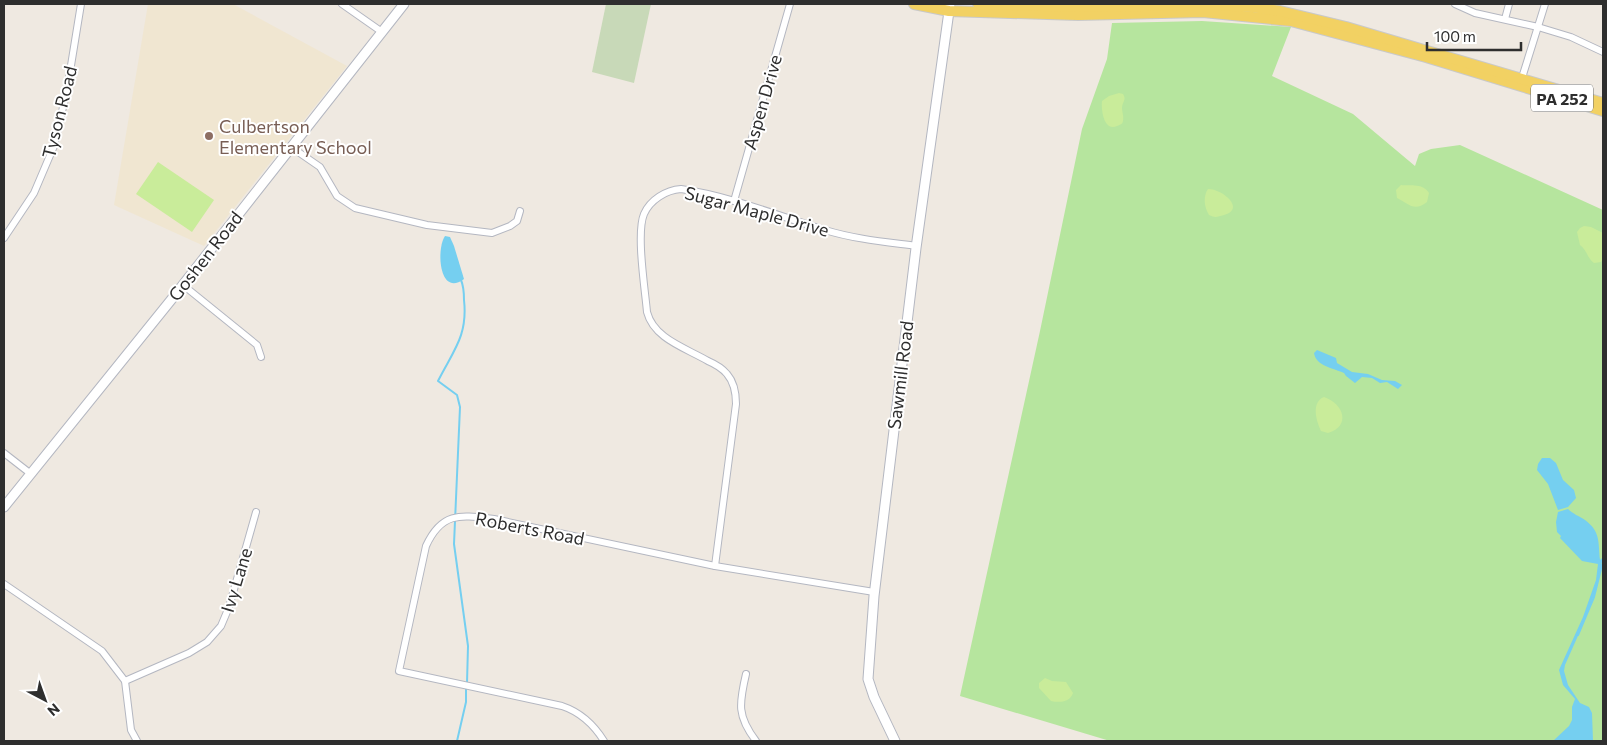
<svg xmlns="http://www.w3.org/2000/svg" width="1607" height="745" viewBox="0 0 1607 745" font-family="Commissioner,sans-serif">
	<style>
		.education { fill: #f0e6d1 }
		.green { fill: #b6e59e }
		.cemetery { fill: #c8d9b8 }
		.pitch { fill: #c9ec9a }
		.water { fill: #75cff0 }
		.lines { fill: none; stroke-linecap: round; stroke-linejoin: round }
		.stream { stroke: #75cff0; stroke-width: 2 }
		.street-casing { stroke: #b4b7c1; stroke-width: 8 }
		.secondary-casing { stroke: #b4b7c1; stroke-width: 11 }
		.primary-casing { stroke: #c9c9c9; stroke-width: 12 }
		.street { stroke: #fff; stroke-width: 6 }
		.secondary { stroke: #fff; stroke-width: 9 }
		.primary { stroke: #f2d163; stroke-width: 10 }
		.education-dot { fill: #8d6e63; stroke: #fff; stroke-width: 2 }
		.labels { text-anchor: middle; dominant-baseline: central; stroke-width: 4; stroke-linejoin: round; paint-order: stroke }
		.shield { fill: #fff; stroke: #6d6d6d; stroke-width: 1 }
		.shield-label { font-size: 16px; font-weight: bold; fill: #2e2e2e }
		.street-label { font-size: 18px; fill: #2e2e2e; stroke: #fff }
		.education-label { font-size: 18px; fill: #785e54; stroke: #fff; text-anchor: start }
	</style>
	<rect width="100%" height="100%" fill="#efe9e1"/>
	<!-- education -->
	<path class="education" d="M 148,4 L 233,4 L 347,66 L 204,246 L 114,205 Z"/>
	<!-- green -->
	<path class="green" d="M 1202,21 L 1291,27 L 1272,76 L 1353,114 L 1415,166 L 1419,154 L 1431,149 L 1460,145 L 1603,210 L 1603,741 L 1110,741 L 960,696 L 1040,331 L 1082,129 L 1107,59 L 1112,23 Z"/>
	<!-- cemetery -->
	<path class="cemetery" d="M 606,4 L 651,4 L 634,83 L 592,72 Z"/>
	<!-- pitch -->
	<g class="pitch">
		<path d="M 1119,93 L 1123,94 C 1127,100 1122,102 1122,108 C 1122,112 1124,116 1123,121 C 1122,125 1121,124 1117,126 C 1104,132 1101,110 1102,101 L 1109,96 Z"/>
		<path d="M 158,162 L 214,200 L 192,232 L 136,194 Z"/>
		<path d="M 1401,185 C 1411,186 1423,183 1429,193 L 1427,202 C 1414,212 1409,204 1397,198 L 1396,190 Z"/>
		<path d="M 1208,189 C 1223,189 1246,209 1224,215 C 1217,217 1215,218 1209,215 C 1204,207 1203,196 1208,189 Z"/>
		<path d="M 1584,226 L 1591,227 L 1603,233 L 1603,259 L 1601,262 L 1594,263 C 1587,258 1587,250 1580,245 L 1577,232 L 1580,228 Z"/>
		<path d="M 1324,397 C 1344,404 1351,426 1328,433 L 1321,431 C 1316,421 1311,402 1324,397 Z"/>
		<path d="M 1045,678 L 1052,681 L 1066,682 L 1073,693 C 1070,702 1060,703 1051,701 L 1039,688 L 1039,683 Z"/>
	</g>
	<!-- water -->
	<g class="water">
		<path d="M 445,236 L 450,237 L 454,246 L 464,279 C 439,298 436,249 445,236 Z"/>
		<path d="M 1317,350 L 1336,358 L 1337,363 L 1352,372 L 1368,374 L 1382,380 L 1395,381 L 1402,385 L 1398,389 L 1387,382 L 1380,383 L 1372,378 L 1362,377 L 1355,383 L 1346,376 L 1344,373 C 1333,368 1316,366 1314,353 Z"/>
		<path d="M 1542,458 L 1550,458 L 1556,463 L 1563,480 L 1574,490 L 1576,498 L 1568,507 L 1558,510 L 1548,484 L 1537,470 L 1538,464 Z"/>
		<path d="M 1568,509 C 1573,514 1579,516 1585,520 C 1601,532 1598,542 1600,560 L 1603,557 L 1597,587 L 1581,629 L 1565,665 L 1564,671 L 1568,685 L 1580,703 L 1589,707 L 1592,713 L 1593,741 L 1553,741 L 1569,726 L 1572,720 L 1572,707 L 1575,699 L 1563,685 L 1559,670 L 1583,617 L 1596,580 L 1598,564 L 1582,561 L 1560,538 L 1561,536 L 1557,532 L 1556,522 L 1558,512 Z"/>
	</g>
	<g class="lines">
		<!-- stream -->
		<g class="stream">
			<path d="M 461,280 C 464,287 464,293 464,300 C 468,336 453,351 438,381 L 457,395 L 460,407 L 454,544 L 468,646 L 467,683"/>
			<path d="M 1578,635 L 1594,597 L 1602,565 L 1601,565"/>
			<path d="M 457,741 L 466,702 L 466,687"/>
		</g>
		<defs>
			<g id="street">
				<path d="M 342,4 L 382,32"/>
				<path d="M 1455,4 L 1475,13 L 1538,27 L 1571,37 L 1603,52"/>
				<path d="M 1505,19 L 1509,4"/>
				<path d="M 1521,81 L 1545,4"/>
				<path d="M 291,147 L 320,167 L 337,196 L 355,208 L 427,225 L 492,233 L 510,226 L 517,221 L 520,211"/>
				<path d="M 734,201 L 790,4"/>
				<path d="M 4,238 L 34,193 L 54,146 L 67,90 L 81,4"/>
				<path d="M 183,285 L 257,345 L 261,357"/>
				<path d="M 4,453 L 31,474"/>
				<path d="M 715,566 L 736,404 C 736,394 734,382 727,374 C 722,368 715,364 708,361 C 686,348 654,339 647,312 C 645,289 636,233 644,214 C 650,200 666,190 681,189 C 730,196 778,216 825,230 C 854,239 886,242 916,246"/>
				<path d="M 4,584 L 102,651 L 125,681 L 131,730 L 137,741"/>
				<path d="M 746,674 C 739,704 737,716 756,741"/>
				<path d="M 125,681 L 189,653 L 207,642 L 221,626 L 229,607 L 256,512"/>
				<path d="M 604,741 C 594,725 580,712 562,706 L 399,671 L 426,546 C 442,511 461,515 494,519 L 715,566 L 874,592"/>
			</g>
			<g id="secondary">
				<path d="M 4,507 L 171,300 L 404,4"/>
				<path d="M 895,741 L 874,697 L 868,679 L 874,596 L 916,248 L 950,4"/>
			</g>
			<g id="primary">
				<path d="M 914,4 L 949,11 L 1078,15 L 1203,12 L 1291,21 L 1426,57 L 1603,111"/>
				<path d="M 978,4 L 1077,7 L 1212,5 L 1252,7 L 1280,11 L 1346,27 L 1603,103"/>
			</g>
		</defs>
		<!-- street casing -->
		<use href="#street" class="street-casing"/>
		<!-- secondary casing -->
		<use href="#secondary" class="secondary-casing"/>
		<!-- primary casing -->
		<use href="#primary" class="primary-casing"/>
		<!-- street -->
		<use href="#street" class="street"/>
		<!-- secondary -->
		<use href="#secondary" class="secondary"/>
		<!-- primary -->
		<use href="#primary" class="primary"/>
	</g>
	<!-- markers -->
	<circle class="education-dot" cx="209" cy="136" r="5"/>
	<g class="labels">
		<!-- shield labels -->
		<rect class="shield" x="1531" y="84.5" width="62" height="27" rx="4"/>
		<g class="shield-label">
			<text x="1562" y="98">PA 252</text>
		</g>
		<!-- street labels -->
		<g class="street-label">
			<text transform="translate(762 102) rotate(-74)">Aspen Drive</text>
			<text transform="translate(59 112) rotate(-76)">Tyson Road</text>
			<text transform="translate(757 211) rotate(15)">Sugar Maple Drive</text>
			<text transform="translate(205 256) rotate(-52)">Goshen Road</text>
			<text transform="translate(900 375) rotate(-83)">Sawmill Road</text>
			<text transform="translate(530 528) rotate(11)">Roberts Road</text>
			<text transform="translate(236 580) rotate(-73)">Ivy Lane</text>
		</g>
		<!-- education labels -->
		<g class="education-label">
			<text x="219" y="126">Culbertson<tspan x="219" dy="21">Elementary School</tspan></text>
		</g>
	</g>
	<!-- border -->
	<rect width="1607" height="745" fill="none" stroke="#2e2e2e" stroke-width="10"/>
	<!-- north arrow -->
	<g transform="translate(45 700) rotate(139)" stroke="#ffffff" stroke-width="4" paint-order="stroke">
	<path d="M0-4L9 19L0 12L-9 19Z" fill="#2e2e2e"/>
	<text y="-8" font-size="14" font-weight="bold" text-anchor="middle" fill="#2e2e2e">N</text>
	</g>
	<!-- scale -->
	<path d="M1427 42v8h94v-8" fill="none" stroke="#2e2e2e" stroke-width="2.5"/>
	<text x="1434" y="42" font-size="15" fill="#2e2e2e" stroke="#ffffff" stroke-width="4" paint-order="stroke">100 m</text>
</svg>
